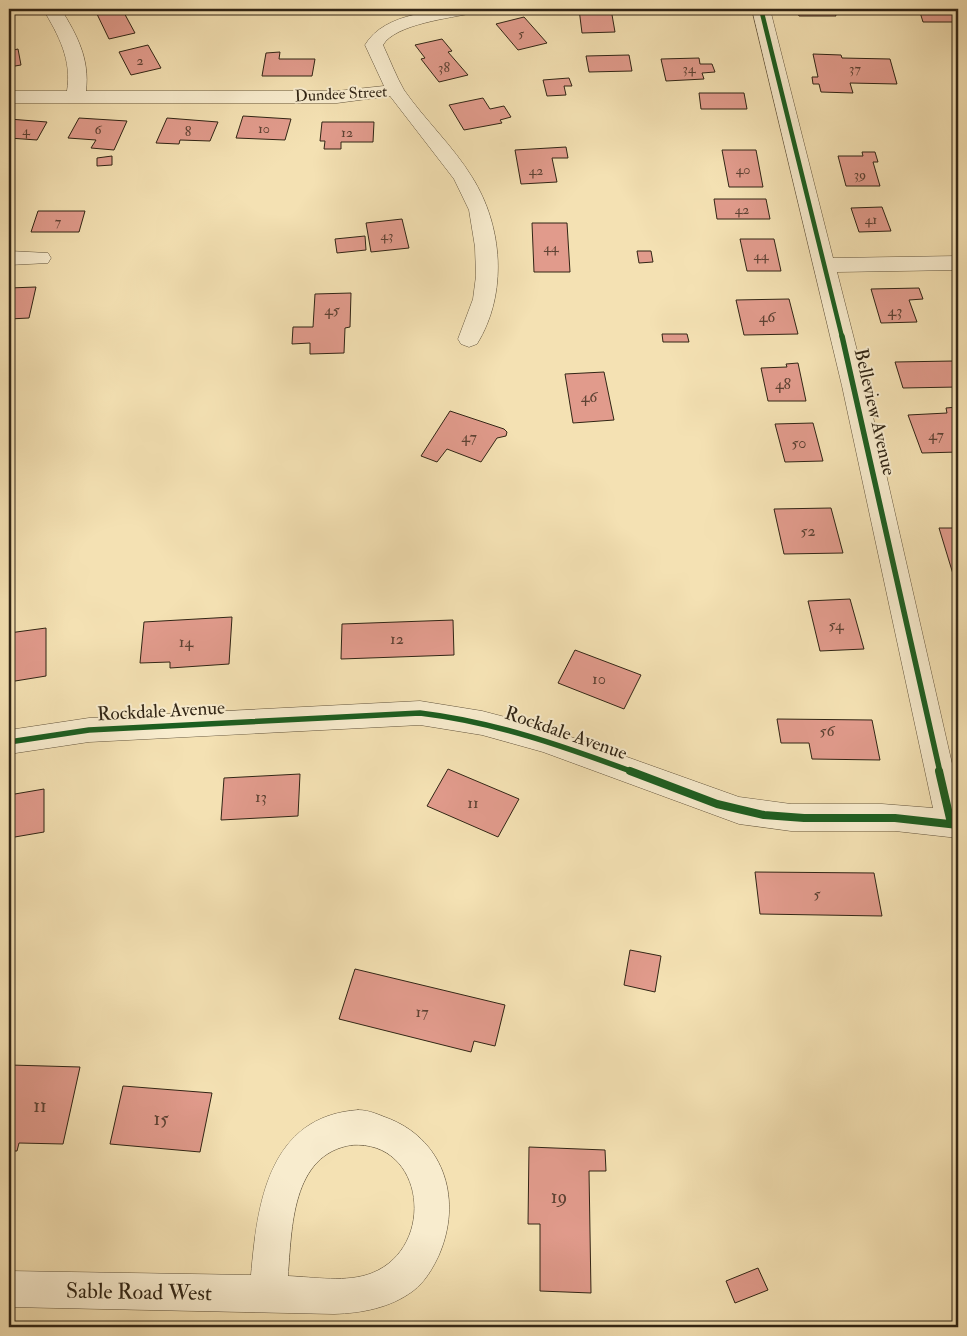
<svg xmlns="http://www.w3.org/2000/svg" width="967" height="1336" viewBox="0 0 967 1336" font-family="'IM FELL Double Pica',serif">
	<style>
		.building { fill: #e19b8c; stroke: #312515 }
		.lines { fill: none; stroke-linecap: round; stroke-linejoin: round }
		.minor-casing { stroke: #62543c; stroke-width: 1 }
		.minor { fill: #f8ecce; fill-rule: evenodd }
		.cycleway-far2-casing { stroke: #f8ecce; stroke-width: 7 }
		.cycleway-far1-casing { stroke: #f8ecce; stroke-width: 9 }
		.cycleway-casing { stroke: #f8ecce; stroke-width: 11 }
		.cycleway-far2 { stroke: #1b5e20; stroke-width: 4.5 }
		.cycleway-far1 { stroke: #1b5e20; stroke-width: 5.5 }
		.cycleway { stroke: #1b5e20; stroke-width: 8 }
		.labels { text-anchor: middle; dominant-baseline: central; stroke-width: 4; stroke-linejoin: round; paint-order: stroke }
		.far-number-label { font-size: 14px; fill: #5d4233 }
		.far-street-label { font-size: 16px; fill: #312515; stroke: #f8ecce }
		.number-label { font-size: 16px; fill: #5d4233 }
		.street-label { font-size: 19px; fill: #312515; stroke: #f8ecce }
		.near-number-label { font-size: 19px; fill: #5d4233 }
		.near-street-label { font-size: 22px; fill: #312515; stroke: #f8ecce }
	</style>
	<rect width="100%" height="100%" fill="#f4e1b3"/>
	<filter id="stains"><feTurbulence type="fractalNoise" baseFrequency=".004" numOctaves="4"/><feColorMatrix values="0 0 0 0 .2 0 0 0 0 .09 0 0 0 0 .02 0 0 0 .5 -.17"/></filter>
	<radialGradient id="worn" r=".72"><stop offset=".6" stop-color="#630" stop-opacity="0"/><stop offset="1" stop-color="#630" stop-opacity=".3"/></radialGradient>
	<!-- building -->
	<g class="building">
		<path d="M 112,9 L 122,9 L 135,33 L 109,39 L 96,12 Z"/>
		<path d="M 579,9 L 611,9 L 615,32 L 582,33 Z"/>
		<path d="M 796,9 L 834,9 L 836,16 L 799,16 Z"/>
		<path d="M 919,9 L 958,9 L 958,22 L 923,22 Z"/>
		<path d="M 524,17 L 547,43 L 518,50 L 496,24 Z"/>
		<path d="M 442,39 L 452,51 L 448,52 L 468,75 L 439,82 L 421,59 L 425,58 L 415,45 Z"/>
		<path d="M 148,45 L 161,68 L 131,75 L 119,52 Z"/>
		<path d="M 18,49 L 21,65 L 9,67 L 9,51 Z"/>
		<path d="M 280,52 L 279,59 L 315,59 L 312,76 L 262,76 L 266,53 Z"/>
		<path d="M 813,54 L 841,55 L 842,58 L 890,59 L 897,84 L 850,83 L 853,93 L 821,92 L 819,84 L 813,84 L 812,77 L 818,77 Z"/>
		<path d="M 629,55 L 632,71 L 589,72 L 586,56 Z"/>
		<path d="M 699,58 L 700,64 L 712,64 L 715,72 L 702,73 L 704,79 L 666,81 L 661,59 Z"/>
		<path d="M 569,78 L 572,86 L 564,86 L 566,95 L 547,96 L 543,80 Z"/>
		<path d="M 699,93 L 744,93 L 747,109 L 701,109 Z"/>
		<path d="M 483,98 L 490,109 L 504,106 L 511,117 L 500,120 L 502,123 L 464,130 L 449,105 Z"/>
		<path d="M 243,116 L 291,119 L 285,140 L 236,138 Z"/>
		<path d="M 79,118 L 127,121 L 114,150 L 91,148 L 96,140 L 68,138 Z"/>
		<path d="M 167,118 L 218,122 L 210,141 L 180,140 L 179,144 L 156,143 Z"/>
		<path d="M 9,119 L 47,122 L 37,140 L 9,138 Z"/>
		<path d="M 322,122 L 374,122 L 373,142 L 341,142 L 341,149 L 324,149 L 325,141 L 320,141 Z"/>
		<path d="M 566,147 L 568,158 L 552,158 L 557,182 L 521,184 L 515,150 Z"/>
		<path d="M 722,150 L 756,150 L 763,187 L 729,187 Z"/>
		<path d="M 862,152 L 875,152 L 878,162 L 873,162 L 880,186 L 846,186 L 838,156 L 863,156 Z"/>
		<path d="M 112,156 L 112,165 L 97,166 L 97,158 Z"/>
		<path d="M 714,199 L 766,199 L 770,219 L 717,219 Z"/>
		<path d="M 882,207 L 891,231 L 859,232 L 851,208 Z"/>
		<path d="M 38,211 L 85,211 L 79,232 L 31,232 Z"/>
		<path d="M 402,219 L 409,248 L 371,252 L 366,223 Z"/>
		<path d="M 532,223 L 567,223 L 570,272 L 534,272 Z"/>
		<path d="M 365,236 L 366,250 L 337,253 L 335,239 Z"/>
		<path d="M 740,239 L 774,239 L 781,271 L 747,271 Z"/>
		<path d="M 637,251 L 651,251 L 653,262 L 639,263 Z"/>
		<path d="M 36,287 L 29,318 L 9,319 L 9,288 Z"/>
		<path d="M 919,288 L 923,299 L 909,300 L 917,322 L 881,323 L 871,289 Z"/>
		<path d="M 351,293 L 350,327 L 345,328 L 344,353 L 310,354 L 310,343 L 292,344 L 293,327 L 313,327 L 315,294 Z"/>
		<path d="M 789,299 L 798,334 L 744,335 L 736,300 Z"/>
		<path d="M 662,334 L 687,334 L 689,342 L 663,342 Z"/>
		<path d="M 953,361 L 958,378 L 958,387 L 903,388 L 895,362 Z"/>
		<path d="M 798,363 L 806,401 L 768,401 L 761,368 L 787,367 L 786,364 Z"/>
		<path d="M 604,372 L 614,420 L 573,423 L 565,374 Z"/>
		<path d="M 958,407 L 958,429 L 954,429 L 958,441 L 958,452 L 922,453 L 908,415 L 947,413 L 946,408 Z"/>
		<path d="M 450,411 L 504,429 L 507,432 L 506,436 L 497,438 L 481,462 L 447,449 L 437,462 L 421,456 Z"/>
		<path d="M 813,423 L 823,461 L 785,462 L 775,424 Z"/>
		<path d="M 831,508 L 843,553 L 784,554 L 774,509 Z"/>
		<path d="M 939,528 L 958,528 L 958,574 L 953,574 Z"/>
		<path d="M 850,599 L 864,649 L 820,651 L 808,601 Z"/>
		<path d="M 232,617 L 229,664 L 170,668 L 170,662 L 140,663 L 144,622 Z"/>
		<path d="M 453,620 L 454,655 L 341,659 L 342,624 Z"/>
		<path d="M 46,628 L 46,676 L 9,682 L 9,633 Z"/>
		<path d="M 575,650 L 641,675 L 624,709 L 558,683 Z"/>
		<path d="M 777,719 L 872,720 L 880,760 L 812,759 L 809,743 L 781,743 Z"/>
		<path d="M 448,769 L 519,799 L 498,837 L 427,806 Z"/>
		<path d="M 300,774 L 298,816 L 221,820 L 224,778 Z"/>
		<path d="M 44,789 L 44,832 L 9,838 L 9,795 Z"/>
		<path d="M 755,872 L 874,873 L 882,916 L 760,914 Z"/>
		<path d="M 630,950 L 661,956 L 655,992 L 624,985 Z"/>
		<path d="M 355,969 L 505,1005 L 495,1046 L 474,1041 L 471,1052 L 339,1019 Z"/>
		<path d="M 10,1065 L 80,1067 L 63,1144 L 19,1143 L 17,1151 L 9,1151 Z"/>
		<path d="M 123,1086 L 212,1093 L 200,1152 L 110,1144 Z"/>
		<path d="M 529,1147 L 605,1150 L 606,1171 L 589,1171 L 591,1293 L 540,1291 L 540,1224 L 528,1224 Z"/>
		<path d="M 758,1268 L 768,1290 L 735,1303 L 726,1281 Z"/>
	</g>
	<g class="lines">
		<defs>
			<g id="minor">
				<path d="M 43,9 L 61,9 C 77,35 90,59 86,91 L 337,91 L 384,86 L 365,45 C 384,12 441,9 476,9 L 473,13 C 451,18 395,24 383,45 C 390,60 396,76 404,90 C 425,120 453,146 472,177 C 503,226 508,294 477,344 L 469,347 L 461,344 L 458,339 L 473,299 L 476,276 L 475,247 L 469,210 L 454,179 L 390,96 L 337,103 L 9,103 L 9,91 L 67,91 C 72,60 59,36 43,9 Z"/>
				<path d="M 752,9 L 770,9 L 833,258 L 958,256 L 958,270 L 837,272 L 866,386 L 958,790 L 958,838 L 895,831 L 791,831 L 739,824 L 543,752 L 482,735 L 420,725 L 89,742 L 9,754 L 9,730 L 89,718 L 420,701 L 482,711 L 543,727 L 739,797 L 791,804 L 882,804 L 933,808 L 842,386 Z"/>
				<path d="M 9,251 L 48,253 L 51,258 L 48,263 L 9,265 Z"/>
				<path d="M 358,1110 C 370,1110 379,1115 390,1119 C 446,1142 462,1202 439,1255 C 433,1268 425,1282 413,1291 C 390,1308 362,1313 334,1314 L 9,1307 L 9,1271 L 251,1275 C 257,1205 268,1116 358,1110 ZM 352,1145 C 425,1140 437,1247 372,1273 C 347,1283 314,1277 288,1276 C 292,1229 291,1154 352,1145 Z"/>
			</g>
		</defs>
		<!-- minor casing -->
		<use href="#minor" class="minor-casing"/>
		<!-- minor -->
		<use href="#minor" class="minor"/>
		<defs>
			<path id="cycleway-far2" d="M 761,9 L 842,337"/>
			<g id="cycleway-far1">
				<path d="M 842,336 L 940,772"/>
				<path d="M 9,742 L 89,730 L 420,713 C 495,722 563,746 633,772"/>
			</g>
			<g id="cycleway">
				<path d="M 630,771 L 717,804 L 764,815 L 804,818 L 895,818 L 958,825"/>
				<path d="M 939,771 L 951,823"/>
			</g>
		</defs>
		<!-- cycleway-far2 casing -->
		<use href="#cycleway-far2" class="cycleway-far2-casing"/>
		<!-- cycleway-far1 casing -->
		<use href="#cycleway-far1" class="cycleway-far1-casing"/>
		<!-- cycleway casing -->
		<use href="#cycleway" class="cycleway-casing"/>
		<!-- cycleway-far2 -->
		<use href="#cycleway-far2" class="cycleway-far2"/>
		<!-- cycleway-far1 -->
		<use href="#cycleway-far1" class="cycleway-far1"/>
		<!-- cycleway -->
		<use href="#cycleway" class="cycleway"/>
	</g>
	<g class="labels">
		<!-- far-number labels -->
		<g class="far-number-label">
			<text x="521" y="33">5</text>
			<text x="140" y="60">2</text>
			<text x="444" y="67">38</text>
			<text x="689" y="68">34</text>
			<text x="855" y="68">37</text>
			<text x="264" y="128">10</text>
			<text x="98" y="129">6</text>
			<text x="26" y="130">4</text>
			<text x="188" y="131">8</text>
			<text x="347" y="132">12</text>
			<text x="743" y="169">40</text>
			<text x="536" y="170">42</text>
			<text x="860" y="174">39</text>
			<text x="742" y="209">42</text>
			<text x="871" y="219">41</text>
			<text x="58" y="221">7</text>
			<text x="387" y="235">43</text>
			<text x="551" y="247">44</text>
			<text x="761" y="255">44</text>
		</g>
		<!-- far-street labels -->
		<g class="far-street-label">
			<text transform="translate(341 94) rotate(-3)">Dundee Street</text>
		</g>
		<!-- number labels -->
		<g class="number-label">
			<text x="332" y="310">45</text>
			<text x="895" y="311">43</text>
			<text x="767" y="317">46</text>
			<text x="783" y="384">48</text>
			<text x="589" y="397">46</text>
			<text x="936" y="435">47</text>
			<text x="469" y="437">47</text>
			<text x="799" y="443">50</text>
			<text x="808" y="531">52</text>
			<text x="836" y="625">54</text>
			<text x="397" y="639">12</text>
			<text x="186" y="642">14</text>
			<text x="599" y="679">10</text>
			<text x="827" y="731">56</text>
			<text x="261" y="797">13</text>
			<text x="473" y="803">11</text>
			<text x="817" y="894">5</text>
			<text x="422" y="1012">17</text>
		</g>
		<!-- street labels -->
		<g class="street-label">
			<text transform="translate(875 412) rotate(77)">Belleview Avenue</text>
			<text transform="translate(161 711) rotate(-3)">Rockdale Avenue</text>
			<text transform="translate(566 733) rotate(19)">Rockdale Avenue</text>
		</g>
		<!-- near-number labels -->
		<g class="near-number-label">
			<text x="40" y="1106">11</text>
			<text x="161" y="1119">15</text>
			<text x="559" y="1197">19</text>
		</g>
		<!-- near-street labels -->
		<g class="near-street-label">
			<text transform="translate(139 1292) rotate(1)">Sable Road West</text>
		</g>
	</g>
	<!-- margin -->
	<rect width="967" height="1336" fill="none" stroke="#f4e1b3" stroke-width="30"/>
	<rect x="10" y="10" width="947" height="1316" fill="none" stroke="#312515" stroke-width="2.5"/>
	<rect x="15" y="15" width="937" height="1306" fill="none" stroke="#312515"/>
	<rect width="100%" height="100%" filter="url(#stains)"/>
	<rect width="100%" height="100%" fill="url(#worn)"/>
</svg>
